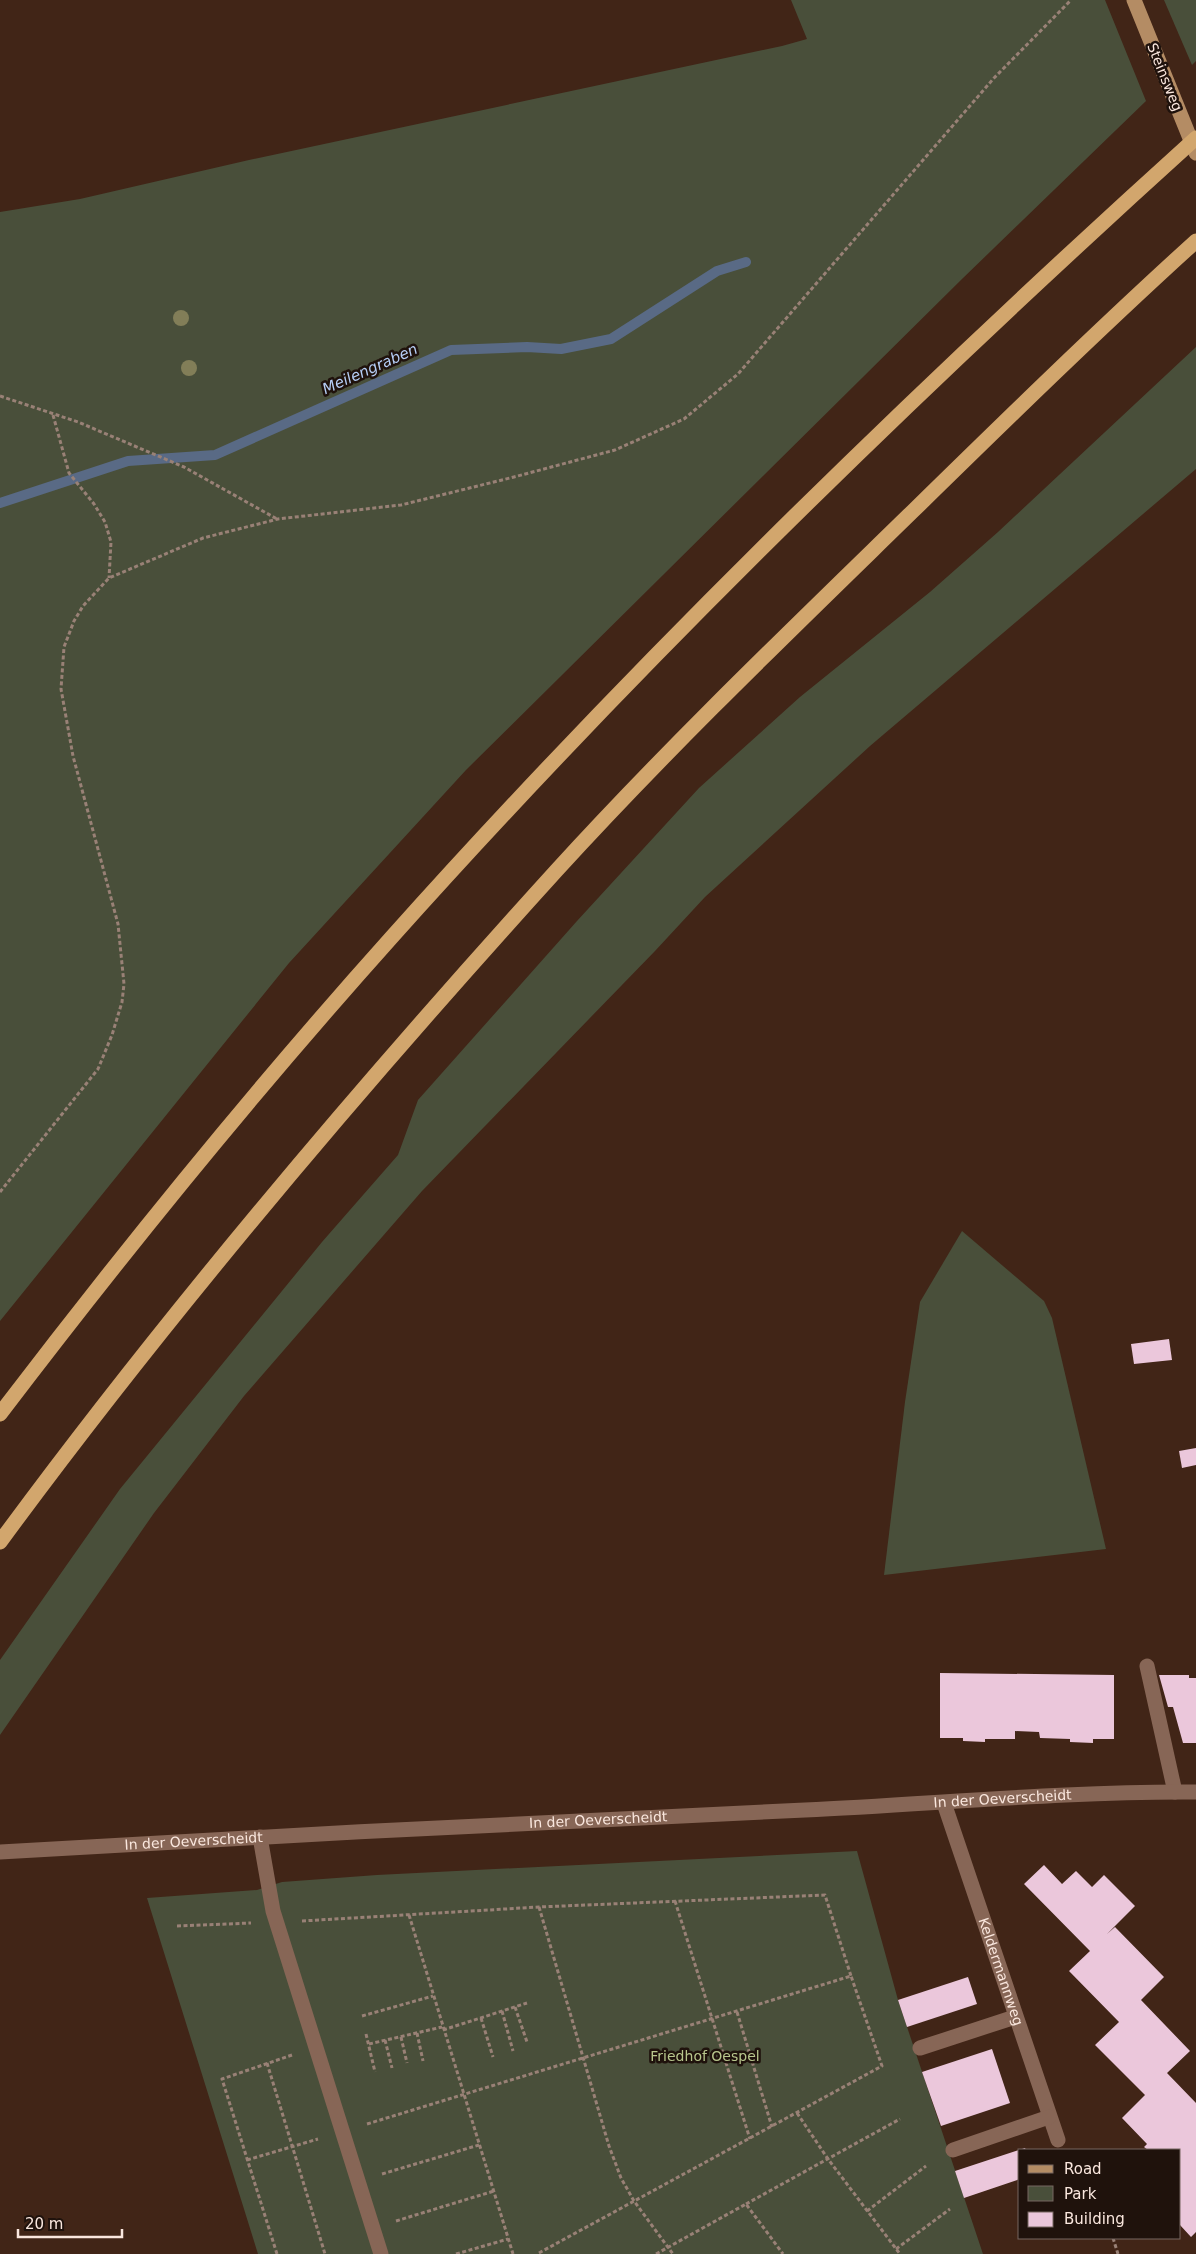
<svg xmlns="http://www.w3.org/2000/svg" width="1196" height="2254" viewBox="0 0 1196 2254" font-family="'DejaVu Sans',sans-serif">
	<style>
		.green { fill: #494f3a }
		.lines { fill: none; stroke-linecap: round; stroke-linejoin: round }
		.stream { stroke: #596a85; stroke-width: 10 }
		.building { fill: #ebc7db }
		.path { stroke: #998176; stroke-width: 3; stroke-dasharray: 4 2.5; stroke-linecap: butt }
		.minor { stroke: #876656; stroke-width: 15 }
		.major { stroke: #b48c64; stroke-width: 15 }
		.highway { stroke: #d2a66d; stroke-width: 15 }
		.tree { fill: #827e58 }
		.labels { text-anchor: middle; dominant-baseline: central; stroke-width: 5; stroke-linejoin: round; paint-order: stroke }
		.street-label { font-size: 14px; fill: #fae7de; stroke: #1f120c }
		.park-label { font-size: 14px; fill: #b8c68d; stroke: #1f120c }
		.water-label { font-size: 15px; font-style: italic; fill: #b6cef6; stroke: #1f120c }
	</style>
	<rect width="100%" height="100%" fill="#412517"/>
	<!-- green -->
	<g class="green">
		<path d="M 791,0 L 1105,0 L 1146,101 L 962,279 L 466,770 L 289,963 L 0,1321 L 0,212 L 80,199 L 249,160 L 782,46 L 807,39 Z"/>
		<path d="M 1164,0 L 1196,0 L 1196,61 L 1192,65 Z"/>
		<path d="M 1196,347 L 1196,469 L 870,746 L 705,897 L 655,951 L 422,1191 L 244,1396 L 154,1513 L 0,1735 L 0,1660 L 120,1489 L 322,1242 L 398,1155 L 418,1100 L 577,921 L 699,788 L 800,697 L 930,592 L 998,532 Z"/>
		<path d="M 962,1231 L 1044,1301 L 1052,1318 L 1106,1549 L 884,1575 L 905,1402 L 920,1302 Z"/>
		<path d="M 857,1851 L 898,2000 L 983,2254 L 258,2254 L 147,1898 L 257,1890 L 282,1882 L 377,1875 Z"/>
	</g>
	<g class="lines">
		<!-- stream -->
		<path class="stream" d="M 0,503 L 128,461 L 215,455 L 451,350 L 527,347 L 561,349 L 611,339 L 717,271 L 746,262"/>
	</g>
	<!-- building -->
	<g class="building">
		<path d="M 1169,1339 L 1172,1360 L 1134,1364 L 1131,1344 Z"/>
		<path d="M 1196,1448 L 1196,1465 L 1182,1468 L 1179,1451 Z"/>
		<path d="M 940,1673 L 1114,1675 L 1114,1739 L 1093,1739 L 1093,1743 L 1070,1742 L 1070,1739 L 1040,1738 L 1039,1732 L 1015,1731 L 1015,1739 L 985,1739 L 985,1742 L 963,1741 L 963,1738 L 940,1738 Z"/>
		<path d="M 1159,1675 L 1189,1675 L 1189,1678 L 1196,1678 L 1196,1743 L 1183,1743 L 1173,1707 L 1168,1707 Z"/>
		<path d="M 1044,1865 L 1062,1884 L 1076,1871 L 1092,1887 L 1104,1875 L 1135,1906 L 1107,1934 L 1115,1927 L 1164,1977 L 1141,2000 L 1190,2051 L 1167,2073 L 1196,2103 L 1196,2232 L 1191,2237 L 1180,2225 L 1180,2150 L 1148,2150 L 1144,2147 L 1147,2144 L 1122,2118 L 1145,2095 L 1095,2045 L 1119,2022 L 1069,1971 L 1090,1951 L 1024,1884 Z"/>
		<path d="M 968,1977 L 977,2004 L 907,2027 L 898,2000 Z"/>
		<path d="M 992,2049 L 1010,2103 L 941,2126 L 922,2072 Z"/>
		<path d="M 1025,2148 L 1026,2150 L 1020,2150 L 1020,2179 L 964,2198 L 955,2171 Z"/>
	</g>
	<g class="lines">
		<!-- path -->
		<g class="path">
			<path d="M 0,396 L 78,422 L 184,467 L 277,519"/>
			<path d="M 53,415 L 69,473 L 94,504 L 105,522 L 111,542 L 109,578"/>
			<path d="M 0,1192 L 98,1069 L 112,1035 L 122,1002 L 124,984 L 118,924 L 73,756 L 61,689 L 64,647 L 74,621 L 83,606 L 109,578 L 203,538 L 278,519 L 401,505 L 514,477 L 615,450 L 684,419 L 738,374 L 994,78 L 1071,0"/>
			<path d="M 675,1901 L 750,2139"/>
			<path d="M 539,1907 L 609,2146 L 621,2178 L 634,2201 L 673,2254"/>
			<path d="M 409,1915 L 513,2254"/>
			<path d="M 302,1921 L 539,1907 L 825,1895 L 851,1976"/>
			<path d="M 177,1926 L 251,1923"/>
			<path d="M 515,2007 L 527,2042"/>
			<path d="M 502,2011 L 513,2051"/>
			<path d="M 737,2012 L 772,2127"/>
			<path d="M 362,2016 L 433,1996"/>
			<path d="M 481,2018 L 493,2057"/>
			<path d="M 443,2030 L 527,2003"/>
			<path d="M 417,2033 L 423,2061"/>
			<path d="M 366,2034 L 375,2072"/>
			<path d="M 401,2037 L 407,2063"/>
			<path d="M 385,2040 L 392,2068"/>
			<path d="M 369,2044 L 442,2027"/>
			<path d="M 267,2063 L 325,2254"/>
			<path d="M 797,2113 L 828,2159 L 900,2254"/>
			<path d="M 367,2124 L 851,1976 L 882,2066 L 537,2254"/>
			<path d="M 247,2160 L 318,2139"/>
			<path d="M 382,2174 L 479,2145"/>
			<path d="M 746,2204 L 900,2119"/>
			<path d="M 867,2211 L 926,2166"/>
			<path d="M 396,2221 L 494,2191"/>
			<path d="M 1113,2238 L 1118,2254"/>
			<path d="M 896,2249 L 950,2209"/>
			<path d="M 277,2254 L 222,2079 L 292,2055"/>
			<path d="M 456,2254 L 508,2239"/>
			<path d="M 656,2254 L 746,2204 L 783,2254"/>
		</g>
		<!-- minor -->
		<g class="minor">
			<path d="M 1147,1666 L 1175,1792"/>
			<path id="s1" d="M 944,1803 L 1058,2140"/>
			<path d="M 260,1837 L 273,1911 L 381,2254"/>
			<path id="s2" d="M 0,1852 C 268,1836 537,1822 805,1810 C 935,1804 1066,1791 1196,1792"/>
			<path d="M 920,2048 L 1015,2017"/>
			<path d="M 953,2150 L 1049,2117"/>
		</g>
		<!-- major -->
		<path class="major" d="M 1134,0 L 1196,153"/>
		<!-- highway -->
		<g class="highway">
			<path d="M 0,1414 C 124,1251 254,1091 391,938 C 643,656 915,392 1196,138"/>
			<path d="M 0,1542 C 172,1308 361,1086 556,871 C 670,746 792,629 913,511 C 1006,420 1099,329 1196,241"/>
		</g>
	</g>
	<!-- trees -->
	<g class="tree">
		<circle cx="181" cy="318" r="8"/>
		<circle cx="189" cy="368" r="8"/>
	</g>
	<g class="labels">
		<!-- street labels -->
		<g class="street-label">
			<text transform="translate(1165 77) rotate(68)">Steinsweg</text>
			<text stroke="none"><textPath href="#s2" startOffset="1004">In der Oeverscheidt</textPath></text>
			<text stroke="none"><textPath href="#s2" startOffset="599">In der Oeverscheidt</textPath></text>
			<text stroke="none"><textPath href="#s2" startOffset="194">In der Oeverscheidt</textPath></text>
			<text stroke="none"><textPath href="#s1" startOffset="178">Keldermannweg</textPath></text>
		</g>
		<!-- park labels -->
		<g class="park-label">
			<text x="705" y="2056">Friedhof Oespel</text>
		</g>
		<!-- water labels -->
		<g class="water-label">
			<text transform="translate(370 369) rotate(-24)">Meilengraben</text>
		</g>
	</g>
	<!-- legend -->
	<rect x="1018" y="2149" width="162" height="90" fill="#1f120c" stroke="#776760"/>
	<rect x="1028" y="2165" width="25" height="8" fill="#b48c64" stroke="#776760"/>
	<text x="1064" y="2174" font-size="15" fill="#fae7de">Road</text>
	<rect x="1028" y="2186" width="25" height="15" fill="#494f3a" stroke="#776760"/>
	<text x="1064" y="2199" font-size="15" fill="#fae7de">Park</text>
	<rect x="1028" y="2212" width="25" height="15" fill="#ebc7db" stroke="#776760"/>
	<text x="1064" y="2224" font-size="15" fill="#fae7de">Building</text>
	<!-- scale -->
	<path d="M18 2229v8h104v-8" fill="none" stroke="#fae7de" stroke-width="2.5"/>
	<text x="25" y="2229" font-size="15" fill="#fae7de" stroke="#1f120c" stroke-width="4" paint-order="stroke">20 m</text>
</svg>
